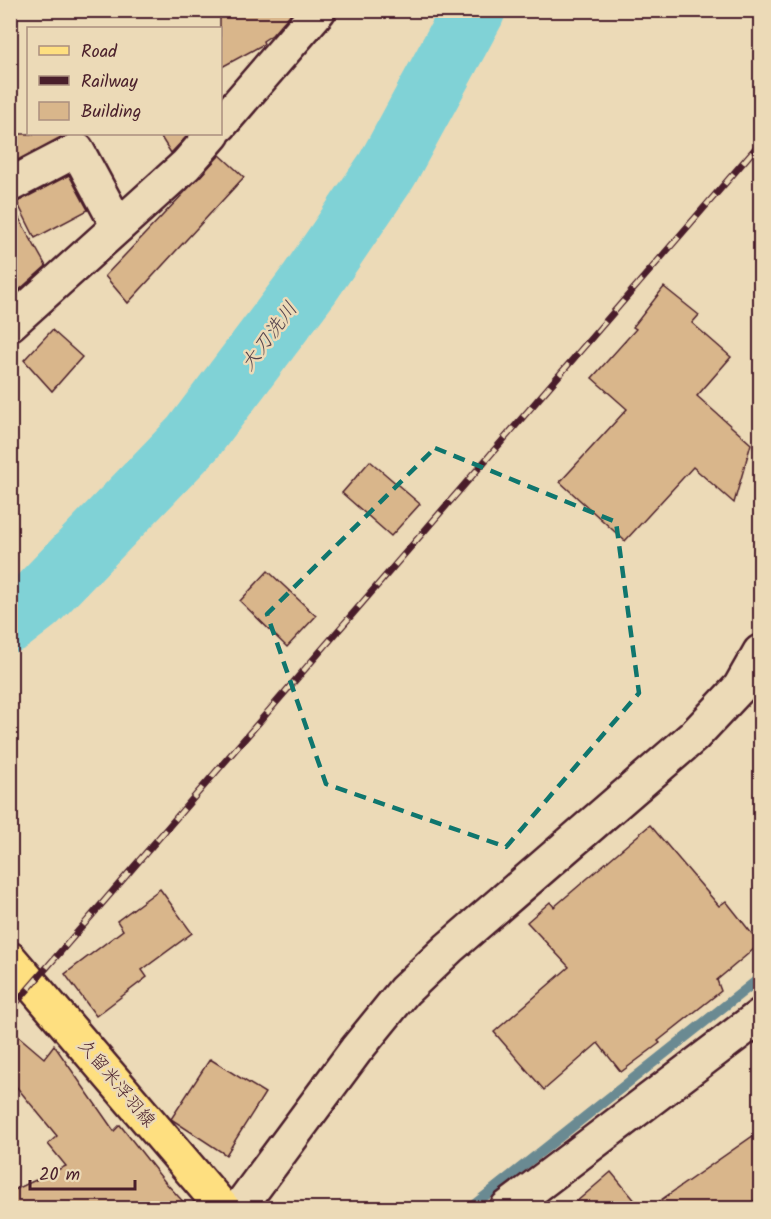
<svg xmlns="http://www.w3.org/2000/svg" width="771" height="1219" viewBox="0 0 771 1219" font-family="Kalam,'Klee One',sans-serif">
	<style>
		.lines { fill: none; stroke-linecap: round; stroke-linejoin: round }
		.stream { stroke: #6a8a92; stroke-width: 10 }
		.river { stroke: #80d2d6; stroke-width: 63 }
		.building { fill: #d9b68b; stroke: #4a1f2b; stroke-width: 1.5 }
		.minor-casing { stroke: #4a1f2b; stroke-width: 38 }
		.major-casing { stroke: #4a1f2b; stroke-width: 38 }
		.minor { stroke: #ecdab7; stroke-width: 33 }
		.major { stroke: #fedf80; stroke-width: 33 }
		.rail-casing { stroke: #4a1f2b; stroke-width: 7 }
		.rail { stroke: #ecdab7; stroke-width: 4.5; stroke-dasharray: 14; stroke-linecap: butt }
		.marked { fill: none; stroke: #0f766e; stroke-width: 4.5; stroke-dasharray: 12 8; stroke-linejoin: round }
		.labels { text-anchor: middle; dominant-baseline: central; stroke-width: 5; stroke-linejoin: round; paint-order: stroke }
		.street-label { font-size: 18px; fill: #4a1f2b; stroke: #ecdab7 }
		.water-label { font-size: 20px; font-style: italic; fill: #55434d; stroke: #ecdab7 }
	</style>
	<rect width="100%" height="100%" fill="#ecdab7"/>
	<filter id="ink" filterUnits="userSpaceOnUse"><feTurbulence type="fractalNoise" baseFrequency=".0167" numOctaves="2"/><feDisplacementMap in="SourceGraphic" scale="12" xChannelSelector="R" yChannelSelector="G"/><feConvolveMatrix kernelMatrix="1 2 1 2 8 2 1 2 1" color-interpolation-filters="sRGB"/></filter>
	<g filter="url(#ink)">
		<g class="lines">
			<!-- stream -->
			<path class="stream" d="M 470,1208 L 760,978"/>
			<!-- river -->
			<path class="river" d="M 10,621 L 36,601 L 193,438 L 310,283 L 387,170 L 474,10"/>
		</g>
		<!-- building -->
		<g class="building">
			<path d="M 220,10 L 294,10 L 272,35 L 263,41 L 264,44 L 220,68 Z"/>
			<path d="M 10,134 L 60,134 L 61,137 L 10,164 Z"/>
			<path d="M 159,134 L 189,134 L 171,153 Z"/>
			<path d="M 220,155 L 244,177 L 128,303 L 105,276 Z"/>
			<path d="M 69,175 L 88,210 L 35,238 L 17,202 Z"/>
			<path d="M 11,204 L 46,266 L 18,291 L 10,296 Z"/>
			<path d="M 664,287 L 699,315 L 692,323 L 731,357 L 697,396 L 751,444 L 734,503 L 693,467 L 625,541 L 560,482 L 627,409 L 592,378 L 636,329 L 633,327 Z"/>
			<path d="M 52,330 L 82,357 L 52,391 L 24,360 Z"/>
			<path d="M 370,461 L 420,504 L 391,536 L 342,493 Z"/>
			<path d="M 268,571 L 316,616 L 287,647 L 240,601 Z"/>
			<path d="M 650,825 L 719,906 L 726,901 L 760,944 L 717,980 L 721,991 L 658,1041 L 660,1043 L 621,1072 L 598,1043 L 544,1090 L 494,1032 L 569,967 L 527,922 L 550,902 L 554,907 Z"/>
			<path d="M 160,889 L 192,933 L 142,970 L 147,977 L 96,1016 L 65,974 L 123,930 L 117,921 Z"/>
			<path d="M 10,1029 L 44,1058 L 54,1045 L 114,1131 L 120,1125 L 165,1182 L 190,1209 L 10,1209 L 10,1192 L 66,1166 L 48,1144 L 57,1136 L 10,1079 Z"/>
			<path d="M 210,1059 L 265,1093 L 226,1155 L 171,1119 Z"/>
			<path d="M 760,1131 L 760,1196 L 743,1209 L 648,1209 Z"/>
			<path d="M 611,1172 L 642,1209 L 568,1209 Z"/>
		</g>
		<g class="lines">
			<defs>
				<g id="minor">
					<path d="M 220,125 L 319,10"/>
					<path d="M 10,185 L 77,150 L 118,226"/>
					<path d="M 10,324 L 186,165 L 213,134"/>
					<path d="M 239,1208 L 356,1050 L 404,991 L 449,948 L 694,736 L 740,687 L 760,652"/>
					<path d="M 507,1208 L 760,1016"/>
				</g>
				<path id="major" d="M 10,959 L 223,1208"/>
			</defs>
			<!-- minor casing -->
			<use href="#minor" class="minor-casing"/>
			<!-- major casing -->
			<use href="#major" class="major-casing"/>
			<!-- minor -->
			<use href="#minor" class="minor"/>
			<!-- major -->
			<use href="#major" class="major"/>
			<defs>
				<path id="rail" d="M 10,1010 L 760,143"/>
			</defs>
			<!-- rail casing -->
			<use href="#rail" class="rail-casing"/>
			<!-- rail -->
			<use href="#rail" class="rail"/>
		</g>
	</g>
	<!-- marked area -->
	<path class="marked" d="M 435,448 L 616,522 L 639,693 L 506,847 L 326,784 L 267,614 Z"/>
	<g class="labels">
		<!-- street labels -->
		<g class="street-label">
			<text transform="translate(116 1084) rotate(50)">久留米浮羽線</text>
		</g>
		<!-- water labels -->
		<g class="water-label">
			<text transform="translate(270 337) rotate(-53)">大刀洗川</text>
		</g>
	</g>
	<!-- margin -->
	<rect width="771" height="1219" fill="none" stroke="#ecdab7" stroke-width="36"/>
	<rect x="18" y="18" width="735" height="1183" fill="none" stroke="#4a1f2b" stroke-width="2" filter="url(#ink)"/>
	<!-- legend -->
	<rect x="27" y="27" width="195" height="108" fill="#ecdab7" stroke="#ab8f7f" stroke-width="1.5"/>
	<rect x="39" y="46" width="30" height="9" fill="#fedf80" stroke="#ab8f7f" stroke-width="1.5"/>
	<text x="81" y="57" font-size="18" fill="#4a1f2b">Road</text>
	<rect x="39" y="76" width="30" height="9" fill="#4a1f2b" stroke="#ab8f7f" stroke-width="1.5"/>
	<text x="81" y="87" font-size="18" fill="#4a1f2b">Railway</text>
	<rect x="39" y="102" width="30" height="18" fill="#d9b68b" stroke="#ab8f7f" stroke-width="1.5"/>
	<text x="81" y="117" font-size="18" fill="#4a1f2b">Building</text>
	<!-- scale -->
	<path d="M30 1180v9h105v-9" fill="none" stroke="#4a1f2b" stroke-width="3"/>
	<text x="39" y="1180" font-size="18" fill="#4a1f2b" stroke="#ecdab7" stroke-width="4.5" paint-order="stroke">20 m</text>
</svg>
